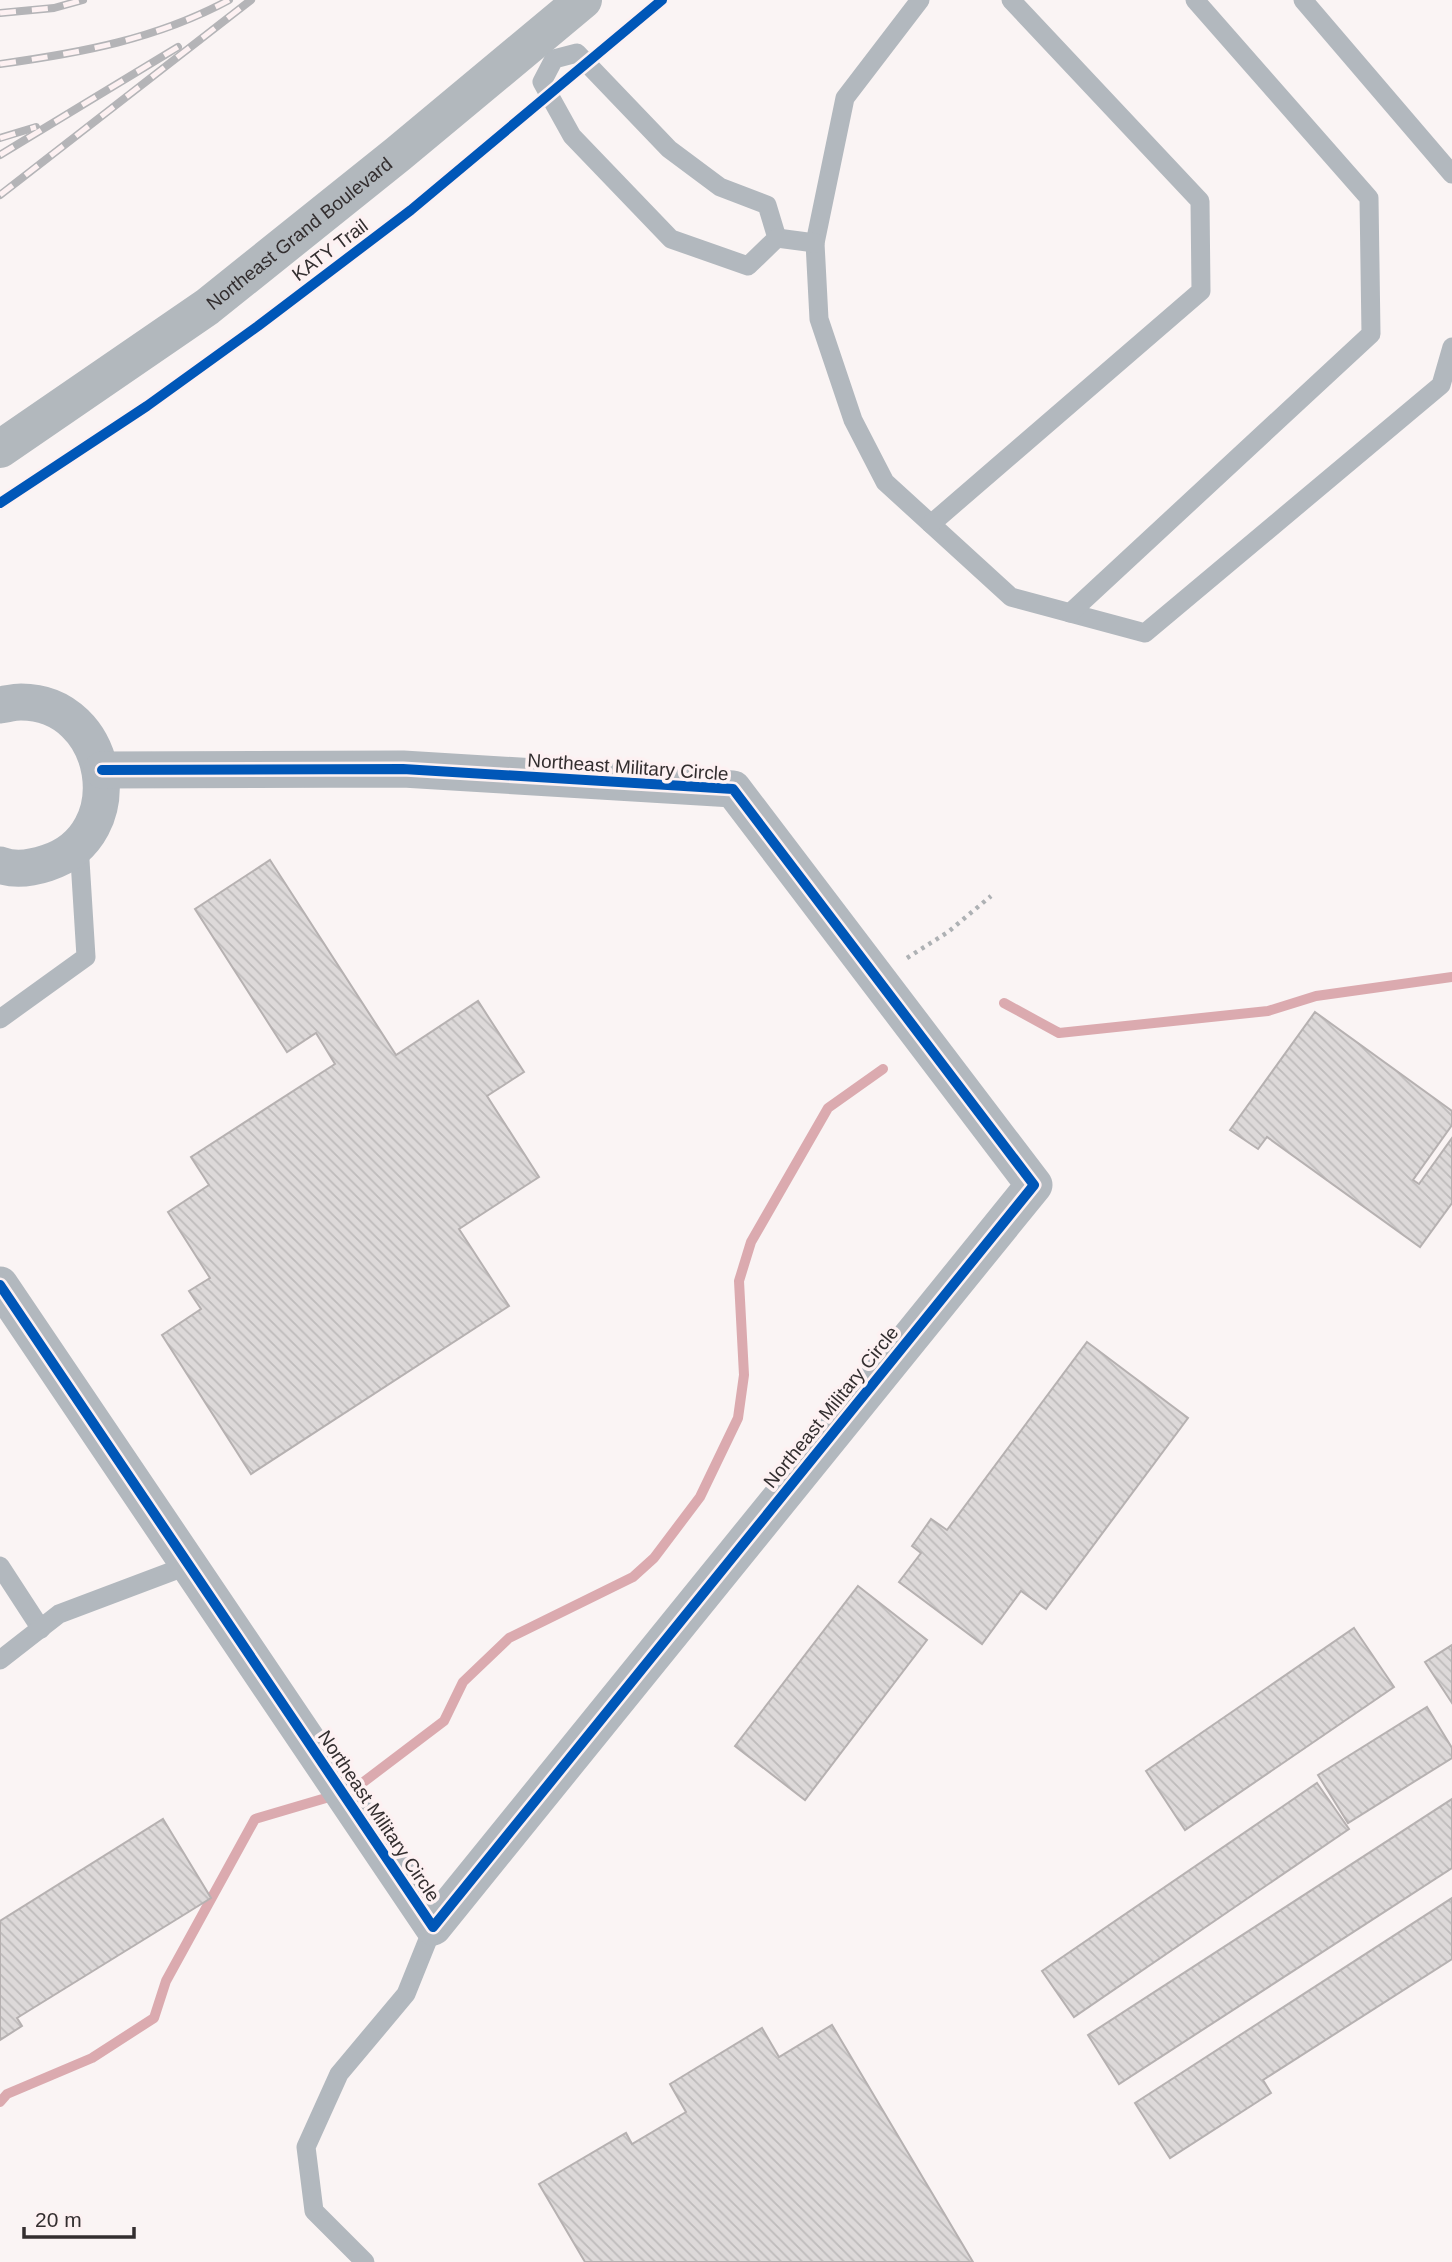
<svg xmlns="http://www.w3.org/2000/svg" width="1452" height="2262" viewBox="0 0 1452 2262" font-family="Helvetica,sans-serif">
	<style>
		.lines { fill: none; stroke-linecap: round; stroke-linejoin: round }
		.stream { stroke: #dbaaaf; stroke-width: 10 }
		.building { fill: url(#building-back-hatch); stroke: #b6b1b1; stroke-width: 2 }
		.path { stroke: #aeb1b4; stroke-width: 4.5; stroke-dasharray: 3.5 5; stroke-linecap: butt }
		.lane { stroke: #b2b8be; stroke-width: 19 }
		.street { stroke: #b2b8be; stroke-width: 37 }
		.secondary { stroke: #b2b8bd; stroke-width: 38 }
		.rail-casing { stroke: #b4b4b7; stroke-width: 8 }
		.rail { stroke: #fdf1f2; stroke-width: 5; stroke-dasharray: 16; stroke-linecap: butt }
		.cycleway-casing { stroke: #fdf1f2; stroke-width: 15 }
		.cycleway { stroke: #0057b8; stroke-width: 10 }
		.labels { text-anchor: middle; dominant-baseline: central; stroke-width: 7; stroke-linejoin: round; paint-order: stroke }
		.street-label { font-size: 19px; fill: #332e2f; stroke: #fdf1f2 }
	</style>
	<defs>
		<pattern id="building-back-hatch" width="6" height="6" patternUnits="userSpaceOnUse" patternTransform="scale(1.75)"><rect width="6" height="6" fill="#ddd9d9"/><path d="M-1 5l2 2M0 0l6 6M5-1l2 2" fill="none" stroke="#bebbbb"/></pattern>
	</defs>
	<rect width="100%" height="100%" fill="#faf4f4"/>
	<g class="lines">
		<!-- stream -->
		<g class="stream">
			<path d="M 1004,1003 L 1059,1033 L 1268,1011 L 1316,996 L 1452,977"/>
			<path d="M 0,2102 L 7,2094 L 92,2058 L 154,2018 L 166,1981 L 255,1819 L 353,1790 L 444,1721 L 463,1682 L 509,1638 L 633,1577 L 654,1558 L 700,1497 L 738,1418 L 744,1375 L 739,1281 L 751,1242 L 828,1108 L 883,1069"/>
		</g>
	</g>
	<!-- building -->
	<g class="building">
		<path d="M 270,860 L 396,1055 L 478,1001 L 524,1072 L 487,1096 L 539,1177 L 459,1229 L 509,1306 L 251,1474 L 162,1335 L 201,1309 L 189,1291 L 210,1278 L 168,1212 L 209,1185 L 191,1157 L 335,1064 L 316,1033 L 287,1052 L 195,909 Z"/>
		<path d="M 1315,1012 L 1452,1111 L 1452,1125 L 1413,1180 L 1419,1184 L 1452,1138 L 1452,1203 L 1420,1247 L 1267,1137 L 1258,1149 L 1230,1130 Z"/>
		<path d="M 1087,1342 L 1188,1418 L 1046,1609 L 1021,1591 L 982,1644 L 899,1582 L 921,1553 L 912,1546 L 931,1519 L 947,1530 Z"/>
		<path d="M 858,1586 L 927,1640 L 805,1800 L 735,1746 Z"/>
		<path d="M 1354,1628 L 1394,1687 L 1185,1830 L 1146,1771 Z"/>
		<path d="M 1452,1645 L 1452,1703 L 1425,1662 Z"/>
		<path d="M 1427,1707 L 1452,1748 L 1452,1758 L 1348,1823 L 1318,1775 Z"/>
		<path d="M 1317,1783 L 1349,1829 L 1074,2017 L 1042,1971 Z"/>
		<path d="M 1452,1799 L 1452,1868 L 1119,2084 L 1088,2035 Z"/>
		<path d="M 163,1819 L 211,1898 L 17,2018 L 22,2026 L 0,2040 L 0,1921 Z"/>
		<path d="M 1452,1898 L 1452,1959 L 1263,2080 L 1271,2093 L 1170,2158 L 1135,2103 Z"/>
		<path d="M 832,2025 L 973,2262 L 585,2262 L 539,2184 L 626,2133 L 632,2144 L 686,2112 L 670,2084 L 762,2028 L 779,2057 Z"/>
	</g>
	<g class="lines">
		<!-- path -->
		<path class="path" d="M 907,958 L 948,932 L 991,896"/>
		<!-- lane -->
		<g class="lane">
			<path d="M 920,0 L 845,98 L 815,243 L 819,319 L 853,420 L 885,482 L 1011,597 L 1145,633 L 1441,385 L 1452,347"/>
			<path d="M 1303,0 L 1452,174"/>
			<path d="M 577,53 L 669,149 L 720,187 L 767,205 L 777,238 L 748,266 L 671,239 L 572,136 L 542,82 L 554,59 Z"/>
			<path d="M 777,238 L 815,243"/>
			<path d="M 931,524 L 1201,291 L 1200,201 L 1011,0"/>
			<path d="M 1070,613 L 1371,334 L 1369,198 L 1195,0"/>
			<path d="M 0,1019 L 86,957 L 79,844"/>
			<path d="M 0,1566 L 41,1629"/>
			<path d="M 0,1660 L 59,1614 L 189,1565"/>
			<path d="M 365,2262 L 314,2211 L 306,2147 L 339,2074 L 406,1994 L 433,1927"/>
		</g>
		<!-- street -->
		<g class="street">
			<path d="M 0,705 C 7,704 14,702 21,702 C 111,702 133,836 47,863 C 32,868 15,871 0,865"/>
			<path d="M 0,1285 L 433,1927 L 1034,1185 L 733,789 L 403,769 L 102,770"/>
		</g>
		<!-- secondary -->
		<path class="secondary" id="s1" d="M 0,449 L 207,307 L 398,154 L 583,0"/>
		<defs>
			<g id="rail">
				<path d="M 0,13 L 54,8 L 83,0"/>
				<path d="M 0,64 C 80,53 157,39 229,0"/>
				<path d="M 0,138 L 36,127"/>
				<path d="M 0,155 L 178,47"/>
				<path d="M 0,195 L 251,0"/>
			</g>
		</defs>
		<!-- rail casing -->
		<use href="#rail" class="rail-casing"/>
		<!-- rail -->
		<use href="#rail" class="rail"/>
		<defs>
			<g id="cycleway">
				<path d="M 0,503 L 147,406 L 258,326 L 411,210 L 662,0"/>
				<path d="M 0,1285 L 433,1927 L 1034,1185 L 733,789 L 403,769 L 102,770"/>
			</g>
		</defs>
		<!-- cycleway casing -->
		<use href="#cycleway" class="cycleway-casing"/>
		<!-- cycleway -->
		<use href="#cycleway" class="cycleway"/>
	</g>
	<g class="labels">
		<!-- street labels -->
		<g class="street-label">
			<text stroke="none"><textPath href="#s1" startOffset="369">Northeast Grand Boulevard</textPath></text>
			<text transform="translate(330 250) rotate(-37)">KATY Trail</text>
			<text transform="translate(628 767) rotate(4)">Northeast Military Circle</text>
			<text transform="translate(831 1407) rotate(-51)">Northeast Military Circle</text>
			<text transform="translate(379 1816) rotate(56)">Northeast Military Circle</text>
		</g>
	</g>
	<!-- scale -->
	<path d="M24 2227v10h110v-10" fill="none" stroke="#332e2f" stroke-width="3.5"/>
	<text x="35" y="2227" font-size="21" fill="#332e2f" stroke="#fdf1f2" stroke-width="5" paint-order="stroke">20 m</text>
</svg>
